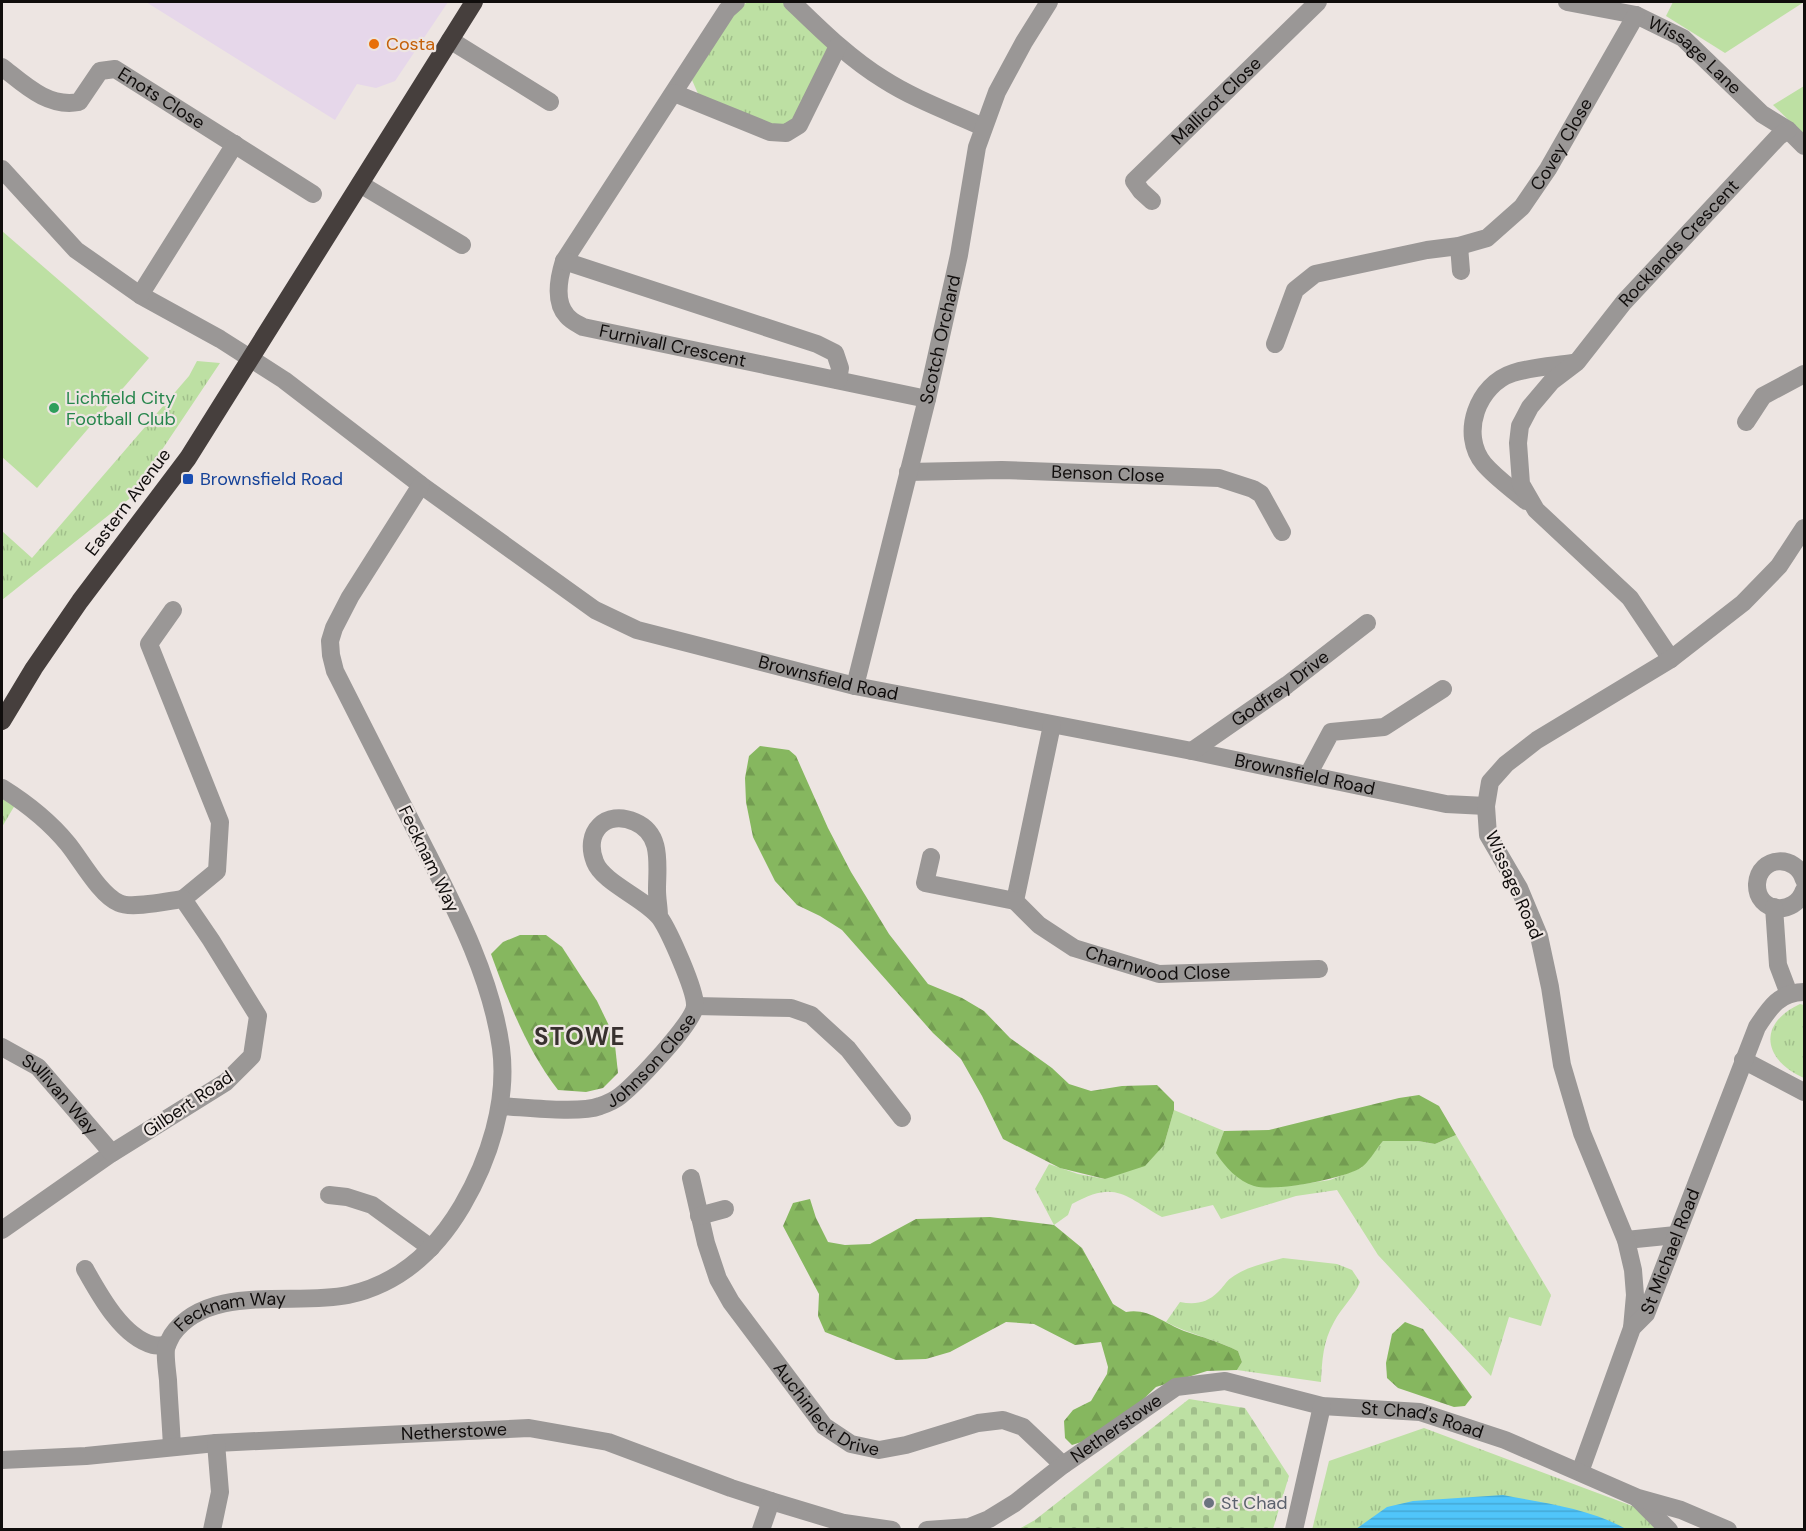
<svg xmlns="http://www.w3.org/2000/svg" width="1806" height="1531" viewBox="0 0 1806 1531" font-family="'DM Sans',sans-serif">
	<style>
		.commercial { fill: #e6d7ea }
		.grass { fill: url(#grass-tufts) }
		.forest { fill: url(#forest-firs) }
		.cemetery { fill: url(#cemetery-stones) }
		.park { fill: #bde0a3 }
		.water { fill: url(#water-rules) }
		.lines { fill: none; stroke-linecap: round; stroke-linejoin: round }
		.minor { stroke: #9a9796; stroke-width: 18 }
		.highway { stroke: #463f3d; stroke-width: 18 }
		.food-dot { fill: #e8710a; stroke: #ede5e2; stroke-width: 2 }
		.leisure-dot { fill: #2e9e5b; stroke: #ede5e2; stroke-width: 2 }
		.transit-dot { fill: #1a4fb4; stroke: #ede5e2; stroke-width: 2 }
		.worship-dot { fill: #6b7280; stroke: #ede5e2; stroke-width: 2 }
		.labels { text-anchor: middle; dominant-baseline: central; stroke-width: 4.5; stroke-linejoin: round; paint-order: stroke }
		.food-label { font-size: 18px; fill: #c56008; stroke: #ede5e2; text-anchor: start }
		.street-label { font-size: 18px; fill: #100d0c; stroke: #ede5e2 }
		.leisure-label { font-size: 18px; fill: #27864d; stroke: #ede5e2; text-anchor: start }
		.transit-label { font-size: 18px; fill: #164399; stroke: #ede5e2; text-anchor: start }
		.worship-label { font-size: 18px; fill: #5b616d; stroke: #ede5e2; text-anchor: start }
		.district-label { font-size: 24px; font-weight: bold; letter-spacing: 1.5px; fill: #38312f; stroke: #ede5e2 }
	</style>
	<defs>
		<pattern id="grass-tufts" width="24" height="20" patternUnits="userSpaceOnUse" patternTransform="scale(1.5)"><rect width="24" height="20" fill="#bde0a3"/><path d="M3 7l-1-3M5 7V3M7 7l1-3M15 17l-1-3M17 17v-4M19 17l1-3" fill="none" stroke="#a1bf8b"/></pattern>
		<pattern id="forest-firs" width="22" height="20" patternUnits="userSpaceOnUse" patternTransform="scale(1.5)"><rect width="22" height="20" fill="#86b75f"/><path d="M5 1l3.5 6h-7zM16 11l3.5 6h-7z" fill="#739c51"/></pattern>
		<pattern id="cemetery-stones" width="16" height="16" patternUnits="userSpaceOnUse" patternTransform="scale(1.5)"><rect width="16" height="16" fill="#bde0a3"/><path d="M2 7V4a2 2 0 0 1 4 0v3zM10 15v-3a2 2 0 0 1 4 0v3z" fill="#a1bf8b"/></pattern>
		<pattern id="water-rules" width="6" height="5" patternUnits="userSpaceOnUse" patternTransform="scale(1.5)"><rect width="6" height="5" fill="#50c5fa"/><path d="M0 2.5h6" fill="none" stroke="#45a8d5"/></pattern>
	</defs>
	<rect width="100%" height="100%" fill="#ede5e2"/>
	<!-- commercial -->
	<path class="commercial" d="M 146,2 L 448,2 L 395,81 L 376,88 L 357,84 L 335,120 Z"/>
	<!-- grass -->
	<g class="grass">
		<path d="M 748,2 L 784,3 L 830,48 L 798,117 L 786,124 L 772,125 L 699,96 L 692,80 L 731,12 Z"/>
		<path d="M 197,361 L 220,363 L 129,499 L 2,600 L 2,531 L 32,558 L 189,376 Z"/>
		<path d="M 2,796 L 15,805 L 2,827 Z"/>
		<path d="M 1800,1004 L 1804,1005 L 1804,1078 C 1763,1060 1757,1024 1800,1004 Z"/>
		<path d="M 1174,1110 L 1224,1131 L 1217,1153 L 1255,1186 L 1289,1186 L 1330,1180 L 1361,1168 L 1383,1141 L 1418,1141 L 1435,1144 L 1456,1135 L 1551,1295 L 1541,1326 L 1509,1317 L 1491,1376 L 1378,1255 L 1337,1190 L 1296,1196 L 1221,1219 L 1213,1205 L 1162,1217 C 1123,1195 1116,1180 1072,1204 L 1068,1215 L 1054,1225 L 1035,1189 L 1049,1164 L 1078,1174 L 1105,1179 L 1164,1145 Z"/>
		<path d="M 1283,1258 L 1337,1264 L 1352,1270 L 1360,1282 C 1354,1297 1342,1307 1334,1322 C 1323,1341 1322,1361 1321,1382 L 1237,1370 L 1242,1362 L 1238,1351 C 1214,1339 1189,1334 1166,1322 L 1180,1302 C 1195,1305 1207,1303 1218,1292 C 1223,1288 1226,1281 1231,1278 C 1245,1267 1266,1263 1283,1258 Z"/>
		<path d="M 1424,1428 L 1635,1507 L 1658,1530 L 1312,1530 L 1329,1461 Z"/>
	</g>
	<!-- forest -->
	<g class="forest">
		<path d="M 760,746 L 789,750 L 796,756 L 828,828 L 851,872 L 889,934 L 928,984 L 962,998 L 984,1011 L 1010,1038 L 1052,1068 L 1069,1084 L 1091,1091 L 1122,1086 L 1157,1085 L 1174,1102 L 1174,1110 L 1164,1145 L 1145,1166 L 1105,1179 L 1060,1168 L 1003,1139 L 982,1096 L 961,1059 L 933,1033 L 842,930 L 820,916 L 797,905 L 775,881 L 753,837 L 746,802 L 745,778 L 749,756 Z"/>
		<path d="M 520,935 L 546,935 L 562,947 L 597,1001 L 614,1036 L 618,1073 L 603,1088 L 586,1092 L 558,1090 C 527,1050 508,1001 491,954 L 503,942 Z"/>
		<path d="M 1419,1095 L 1439,1106 L 1456,1135 L 1435,1144 L 1418,1141 L 1383,1141 C 1376,1149 1368,1164 1359,1169 C 1340,1179 1275,1192 1254,1186 C 1238,1181 1225,1167 1216,1153 L 1224,1131 L 1269,1130 L 1399,1098 Z"/>
		<path d="M 810,1199 L 816,1218 L 828,1242 L 845,1245 L 870,1244 L 916,1219 L 990,1217 L 1054,1225 L 1082,1248 L 1113,1304 L 1126,1312 C 1149,1308 1163,1323 1184,1331 C 1202,1337 1220,1342 1238,1351 L 1242,1362 L 1237,1370 L 1207,1371 L 1156,1387 L 1130,1412 L 1094,1438 L 1072,1445 L 1065,1438 L 1064,1421 L 1073,1410 L 1091,1401 L 1107,1374 L 1108,1367 L 1101,1342 L 1075,1345 L 1034,1324 L 1006,1322 L 950,1352 L 926,1359 L 896,1360 L 825,1332 L 818,1316 L 819,1294 L 783,1226 L 793,1203 Z"/>
		<path d="M 1405,1322 L 1423,1329 L 1472,1397 L 1465,1406 L 1454,1407 L 1398,1388 L 1387,1378 L 1386,1363 L 1392,1334 Z"/>
	</g>
	<!-- cemetery -->
	<path class="cemetery" d="M 1189,1399 L 1245,1408 L 1289,1476 L 1273,1529 L 1019,1529 L 1035,1520 Z"/>
	<!-- park -->
	<g class="park">
		<path d="M 1673,2 L 1804,2 L 1725,53 L 1666,16 Z"/>
		<path d="M 1804,86 L 1804,135 L 1773,105 Z"/>
		<path d="M 2,231 L 149,358 L 37,488 L 2,457 Z"/>
	</g>
	<!-- water -->
	<path class="water" d="M 1503,1495 C 1544,1503 1589,1508 1626,1529 L 1356,1529 L 1387,1507 L 1413,1501 Z"/>
	<g class="lines">
		<!-- minor -->
		<g class="minor">
			<path id="s1" d="M 736,2 L 727,10 L 564,261 C 559,277 554,302 567,316 C 571,321 578,324 583,327 L 927,399"/>
			<path d="M 792,2 C 821,30 849,58 883,79 C 914,99 950,112 983,127"/>
			<path id="s2" d="M 1567,2 L 1636,15 L 1683,38 L 1762,114 L 1788,130 L 1804,146"/>
			<path d="M 450,40 L 550,102"/>
			<path id="s3" d="M 2,67 C 25,85 48,108 79,102 L 100,71 L 115,69 L 313,194"/>
			<path d="M 674,93 L 770,132 L 786,133 L 799,125 L 838,46"/>
			<path id="s4" d="M 2,169 L 76,250 L 140,295 L 220,339 L 284,380 L 421,485 L 595,610 L 637,630 L 855,686 L 1192,751 L 1446,804 L 1486,806"/>
			<path d="M 360,184 L 462,245"/>
			<path id="s5" d="M 1152,201 L 1141,191 L 1134,181 L 1318,2"/>
			<path d="M 1459,246 L 1461,271"/>
			<path d="M 564,261 L 817,344 L 835,353 L 840,368 L 838,380"/>
			<path d="M 140,295 L 235,144"/>
			<path id="s6" d="M 1275,344 L 1295,290 L 1315,274 L 1427,250 L 1459,246 L 1487,238 L 1522,207 L 1548,169 L 1636,15"/>
			<path d="M 1746,422 L 1763,396 L 1804,374"/>
			<path id="s7" d="M 908,472 L 1002,470 L 1219,478 L 1253,489 L 1261,494 L 1282,532"/>
			<path d="M 1526,501 C 1512,489 1496,478 1484,464 C 1459,434 1478,384 1513,373 C 1532,367 1553,366 1573,363"/>
			<path d="M 173,610 L 149,644 L 220,822 L 217,871 L 183,899"/>
			<path id="s8" d="M 1671,659 L 1630,598 L 1536,510 L 1521,484 L 1518,443 L 1520,426 L 1530,407 L 1552,381 L 1577,362 L 1624,302 L 1778,137 L 1788,130"/>
			<path id="s9" d="M 855,686 L 927,399 L 959,255 L 977,147 L 997,92 L 1024,42 L 1049,2"/>
			<path id="s10" d="M 1052,725 L 1015,901 L 1039,925 L 1074,948 L 1159,974 L 1319,969"/>
			<path id="s11" d="M 1192,751 L 1287,685 L 1367,623"/>
			<path d="M 1308,775 L 1331,732 L 1384,727 L 1443,689"/>
			<path d="M 2,788 C 26,803 50,822 68,844 C 81,860 100,895 119,903 C 131,909 168,901 183,899 L 211,940 L 258,1016 L 252,1056 L 226,1082 L 112,1153 L 2,1230"/>
			<path d="M 931,857 L 925,883 L 1015,901"/>
			<path d="M 1804,880 C 1797,854 1759,855 1757,884 C 1756,913 1795,917 1804,890"/>
			<path d="M 1774,907 L 1778,965 L 1789,994"/>
			<path d="M 695,1006 L 791,1008 L 811,1015 L 848,1049 L 902,1118"/>
			<path id="s12" d="M 2,1047 L 38,1067 L 112,1153"/>
			<path d="M 1743,1060 L 1804,1092"/>
			<path id="s13" d="M 500,1106 C 524,1107 579,1114 600,1106 C 606,1104 615,1100 620,1096 C 635,1084 694,1023 695,1006 C 696,991 669,931 660,918 C 646,899 603,883 595,862 C 583,832 606,809 635,822 C 663,834 657,865 657,890 C 657,899 659,908 659,917"/>
			<path id="s14" d="M 691,1178 L 706,1243 L 718,1279 L 731,1302 L 824,1426 L 851,1444 L 879,1450 L 906,1445 L 978,1423 L 1003,1420 L 1023,1427 L 1063,1465"/>
			<path d="M 329,1195 L 347,1197 L 372,1205 L 431,1248"/>
			<path d="M 699,1216 L 725,1209"/>
			<path d="M 1626,1240 L 1676,1235"/>
			<path d="M 85,1269 C 99,1294 122,1337 153,1345 C 157,1346 163,1345 167,1345"/>
			<path d="M 1632,1328 L 1635,1295 L 1633,1270 L 1626,1240 L 1582,1133 L 1562,1065 L 1550,987 L 1539,936 L 1519,888 L 1488,835 L 1486,806 L 1490,782 L 1506,764 L 1537,740 L 1671,659 L 1743,603 L 1779,566 L 1804,528"/>
			<path id="s15" d="M 172,1447 C 171,1424 169,1402 168,1380 C 167,1370 165,1358 166,1349 C 167,1344 170,1339 172,1335 C 208,1283 295,1306 348,1295 C 399,1284 436,1250 462,1206 C 489,1160 508,1102 501,1048 C 491,975 454,906 421,841 C 393,785 364,728 335,671 L 331,655 L 330,641 L 334,628 L 350,597 L 421,485"/>
			<path id="s16" d="M 2,1460 L 86,1456 L 216,1443 L 529,1428 L 608,1442 L 731,1488 L 771,1501 L 844,1523 L 892,1530"/>
			<path id="s17" d="M 1580,1472 L 1632,1328 L 1646,1314 L 1757,1027 C 1770,1007 1780,992 1804,992"/>
			<path d="M 1638,1499 L 1669,1530"/>
			<path d="M 212,1530 L 220,1492 L 216,1443"/>
			<path d="M 761,1530 L 771,1501"/>
			<path id="s18" d="M 927,1530 L 969,1527 L 989,1519 L 1015,1503 L 1063,1465 L 1176,1387 L 1225,1381 L 1322,1406 L 1420,1412 L 1505,1440 L 1638,1498 L 1681,1510 L 1728,1530"/>
			<path d="M 1294,1530 L 1322,1406"/>
		</g>
		<!-- highway -->
		<path class="highway" d="M 2,721 L 34,668 L 80,601 L 188,458 L 474,2"/>
	</g>
	<!-- markers -->
	<circle class="food-dot" cx="374" cy="44" r="6"/>
	<circle class="leisure-dot" cx="54" cy="408" r="6"/>
	<rect class="transit-dot" x="182" y="473" width="12" height="12" rx="3"/>
	<circle class="worship-dot" cx="1209" cy="1503" r="6"/>
	<g class="labels">
		<!-- food labels -->
		<g class="food-label">
			<text x="386" y="44">Costa</text>
		</g>
		<!-- street labels -->
		<g class="street-label">
			<text stroke="none"><textPath href="#s2" startOffset="142">Wissage Lane</textPath></text>
			<text stroke="none"><textPath href="#s3" startOffset="195">Enots Close</textPath></text>
			<text stroke="none"><textPath href="#s5" startOffset="142">Mallicot Close</textPath></text>
			<text stroke="none"><textPath href="#s6" startOffset="380">Covey Close</textPath></text>
			<text stroke="none"><textPath href="#s8" startOffset="534">Rocklands Crescent</textPath></text>
			<text stroke="none"><textPath href="#s9" startOffset="357">Scotch Orchard</textPath></text>
			<text stroke="none"><textPath href="#s1" startOffset="480">Furnivall Crescent</textPath></text>
			<text stroke="none"><textPath href="#s7" startOffset="200">Benson Close</textPath></text>
			<text transform="translate(128 502) rotate(-53)">Eastern Avenue</text>
			<text stroke="none"><textPath href="#s4" startOffset="986">Brownsfield Road</textPath></text>
			<text stroke="none"><textPath href="#s11" startOffset="108">Godfrey Drive</textPath></text>
			<text stroke="none"><textPath href="#s4" startOffset="1472">Brownsfield Road</textPath></text>
			<text transform="translate(429 859) rotate(64)">Fecknam Way</text>
			<text transform="translate(1514 885) rotate(66)">Wissage Road</text>
			<text stroke="none"><textPath href="#s10" startOffset="342">Charnwood Close</textPath></text>
			<text stroke="none"><textPath href="#s13" startOffset="170">Johnson Close</textPath></text>
			<text stroke="none"><textPath href="#s12" startOffset="76">Sullivan Way</textPath></text>
			<text transform="translate(188 1104) rotate(-34)">Gilbert Road</text>
			<text stroke="none"><textPath href="#s17" startOffset="240">St Michael Road</textPath></text>
			<text stroke="none"><textPath href="#s15" startOffset="180">Fecknam Way</textPath></text>
			<text stroke="none"><textPath href="#s14" startOffset="278">Auchinleck Drive</textPath></text>
			<text stroke="none"><textPath href="#s18" startOffset="544">St Chad's Road</textPath></text>
			<text stroke="none"><textPath href="#s18" startOffset="220">Netherstowe</textPath></text>
			<text stroke="none"><textPath href="#s16" startOffset="453">Netherstowe</textPath></text>
		</g>
		<!-- leisure labels -->
		<g class="leisure-label">
			<text x="66" y="398">Lichfield City<tspan x="66" dy="21">Football Club</tspan></text>
		</g>
		<!-- transit labels -->
		<g class="transit-label">
			<text x="200" y="479">Brownsfield Road</text>
		</g>
		<!-- worship labels -->
		<g class="worship-label">
			<text x="1221" y="1503">St Chad</text>
		</g>
		<!-- district labels -->
		<g class="district-label">
			<text x="580" y="1036">STOWE</text>
		</g>
	</g>
	<!-- border -->
	<rect width="1806" height="1531" fill="none" stroke="#100d0c" stroke-width="6"/>
</svg>
